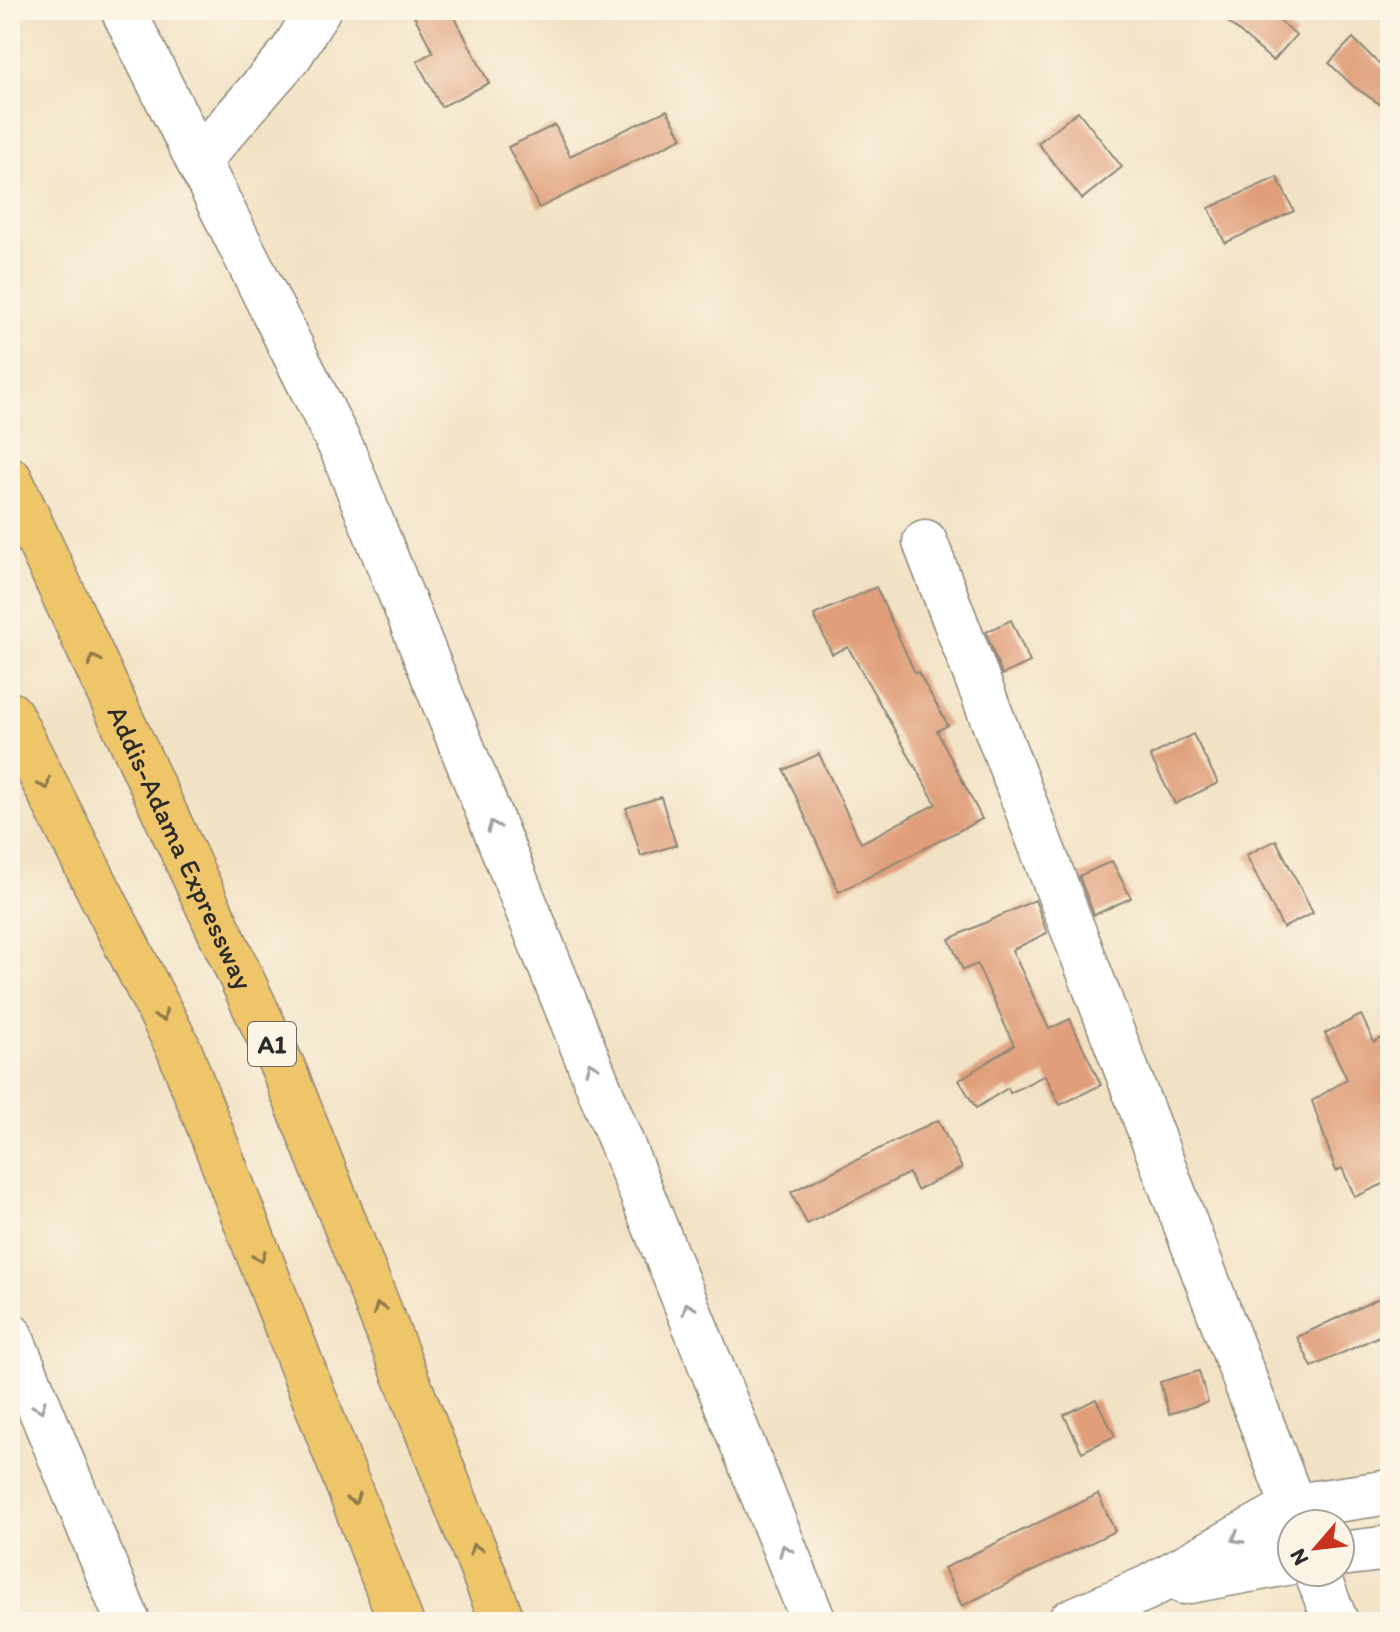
<svg xmlns="http://www.w3.org/2000/svg" width="1400" height="1632" viewBox="0 0 1400 1632" font-family="Itim,sans-serif">
	<style>
		.building { fill: #e09f7a }
		.lines { fill: none; stroke-linecap: round; stroke-linejoin: round }
		.minor-casing { stroke: #8e8678; stroke-width: 47 }
		.highway-casing { stroke: #8e8678; stroke-width: 47 }
		.minor { stroke: #fff; stroke-width: 44 }
		.highway { stroke: #eec569; stroke-width: 44 }
		.oneway { stroke: #8c784a }
		.oneway2 { stroke: #a0a0a0 }
		.labels { text-anchor: middle; dominant-baseline: central; stroke-width: 7; stroke-linejoin: round; paint-order: stroke }
		.shield { fill: #fcf5e5; stroke: #6a6863; stroke-width: 2 }
		.shield-label { font-size: 26px; font-weight: bold; fill: #2b2b2b }
		.street-label { font-size: 28px; fill: #2b2b2b; stroke: #fcf5e5 }
	</style>
	<rect width="100%" height="100%" fill="#fcf5e5"/>
	<filter id="ink" filterUnits="userSpaceOnUse"><feTurbulence type="fractalNoise" baseFrequency=".0125" numOctaves="2"/><feDisplacementMap in="SourceGraphic" scale="16" xChannelSelector="R" yChannelSelector="G"/><feConvolveMatrix kernelMatrix="1 2 1 2 8 2 1 2 1" color-interpolation-filters="sRGB"/></filter>
	<filter id="wash" filterUnits="userSpaceOnUse"><feTurbulence type="fractalNoise" baseFrequency=".006" numOctaves="4" result="noise"/><feDisplacementMap in="SourceGraphic" scale="32" xChannelSelector="R" yChannelSelector="G"/><feGaussianBlur stdDeviation="1.8" result="paint"/><feColorMatrix in="noise" values="0 0 0 0 0 0 0 0 0 0 0 0 0 0 0 0 0 1.4 0 .05"/><feComposite in="paint" operator="in"/></filter>
	<g filter="url(#wash)">
		<rect width="100%" height="100%" fill="#f2e2c5"/>
		<g id="blocks">
			<!-- building -->
			<g class="building">
				<path d="M 411,10 L 451,10 L 489,83 L 441,107 L 417,61 L 433,52 Z"/>
				<path d="M 1214,10 L 1268,10 L 1296,35 L 1273,61 Z"/>
				<path d="M 1353,38 L 1390,75 L 1390,111 L 1353,86 L 1329,63 Z"/>
				<path d="M 667,110 L 682,138 L 539,208 L 508,147 L 555,125 L 570,156 Z"/>
				<path d="M 1078,111 L 1122,167 L 1082,199 L 1038,143 Z"/>
				<path d="M 1277,177 L 1294,211 L 1225,243 L 1209,208 Z"/>
				<path d="M 876,587 L 915,673 L 918,672 L 948,725 L 937,731 L 982,819 L 839,892 L 784,770 L 819,754 L 861,843 L 936,804 L 848,647 L 832,654 L 814,615 Z"/>
				<path d="M 1011,620 L 1030,662 L 1002,675 L 986,632 Z"/>
				<path d="M 1193,734 L 1218,783 L 1175,804 L 1150,756 Z"/>
				<path d="M 661,797 L 676,845 L 641,856 L 626,808 Z"/>
				<path d="M 1276,840 L 1313,913 L 1283,928 L 1246,855 Z"/>
				<path d="M 1112,861 L 1131,898 L 1094,915 L 1079,876 Z"/>
				<path d="M 1035,900 L 1047,933 L 1012,950 L 1049,1029 L 1070,1019 L 1101,1085 L 1060,1105 L 1045,1075 L 1010,1093 L 1008,1088 L 976,1108 L 959,1080 L 1014,1045 L 977,964 L 963,970 L 949,939 Z"/>
				<path d="M 1361,1015 L 1374,1042 L 1390,1034 L 1390,1181 L 1355,1197 L 1342,1168 L 1336,1171 L 1312,1101 L 1347,1079 L 1325,1033 Z"/>
				<path d="M 938,1120 L 962,1168 L 917,1190 L 909,1173 L 807,1224 L 791,1192 Z"/>
				<path d="M 1390,1293 L 1390,1331 L 1312,1367 L 1297,1337 Z"/>
				<path d="M 1199,1371 L 1208,1402 L 1169,1414 L 1160,1382 Z"/>
				<path d="M 1096,1399 L 1115,1436 L 1082,1452 L 1064,1415 Z"/>
				<path d="M 1098,1494 L 1115,1531 L 962,1606 L 944,1568 Z"/>
			</g>
		</g>
	</g>
	<g filter="url(#ink)">
		<use href="#blocks" fill-opacity="0" stroke="#8e8678" stroke-width="2"/>
		<g class="lines">
			<defs>
				<g id="minor">
					<path d="M 123,10 L 343,451 L 814,1622"/>
					<path d="M 198,161 L 291,54 L 318,10"/>
					<path d="M 925,542 L 1300,1524"/>
					<path d="M 10,1335 L 128,1622"/>
					<path d="M 1340,1554 L 1390,1548"/>
					<path d="M 1316,1572 L 1336,1622"/>
					<path d="M 1184,1582 L 1292,1562"/>
					<path d="M 1069,1622 L 1147,1588 L 1295,1506 L 1390,1492"/>
				</g>
				<g id="highway">
					<path id="s1" d="M 10,479 L 284,1070 L 503,1622"/>
					<path d="M 10,714 L 179,1049 L 401,1622"/>
				</g>
			</defs>
			<!-- minor casing -->
			<use href="#minor" class="minor-casing"/>
			<!-- highway casing -->
			<use href="#highway" class="highway-casing"/>
			<!-- minor -->
			<use href="#minor" class="minor"/>
			<!-- highway -->
			<use href="#highway" class="highway"/>
		</g>
		<!-- one-way arrows -->
		<defs><path id="oneway-chevron" d="M-2-3.5L2.5 0L-2 3.5" fill="none" stroke-width="1.6" stroke-linecap="round" stroke-linejoin="round" transform="scale(2)"/></defs>
		<g class="oneway">
			<use href="#oneway-chevron" transform="translate(94 660) rotate(-115)"/>
			<use href="#oneway-chevron" transform="translate(45 784) rotate(63)"/>
			<use href="#oneway-chevron" transform="translate(162 1016) rotate(63)"/>
			<use href="#oneway-chevron" transform="translate(260 1257) rotate(69)"/>
			<use href="#oneway-chevron" transform="translate(379 1308) rotate(-112)"/>
			<use href="#oneway-chevron" transform="translate(354 1499) rotate(69)"/>
			<use href="#oneway-chevron" transform="translate(475 1549) rotate(-111)"/>
		</g>
		<g class="oneway2">
			<use href="#oneway-chevron" transform="translate(493 826) rotate(-112)"/>
			<use href="#oneway-chevron" transform="translate(591 1067) rotate(-112)"/>
			<use href="#oneway-chevron" transform="translate(688 1308) rotate(-112)"/>
			<use href="#oneway-chevron" transform="translate(40 1407) rotate(68)"/>
			<use href="#oneway-chevron" transform="translate(1237 1538) rotate(151)"/>
			<use href="#oneway-chevron" transform="translate(785 1550) rotate(-112)"/>
		</g>
	</g>
	<g class="labels">
		<!-- shield labels -->
		<rect class="shield" x="248" y="1022" width="48" height="44" rx="6"/>
		<g class="shield-label">
			<text x="272" y="1044">A1</text>
		</g>
		<!-- street labels -->
		<g class="street-label">
			<text stroke="none"><textPath href="#s1" startOffset="406">Addis-Adama Expressway</textPath></text>
		</g>
	</g>
	<!-- margin -->
	<rect width="1400" height="1632" fill="none" stroke="#fcf5e5" stroke-width="40"/>
	<!-- north arrow -->
	<g transform="translate(1316 1548) rotate(242)"><circle r="38" fill="#fcf5e5" stroke="#a8a49b" stroke-width="2"/>
	<path d="M0-6L14 30L0 20L-14 30Z" fill="#c8321e"/>
	<text y="-12" font-size="22" font-weight="bold" text-anchor="middle" fill="#2b2b2b">N</text>
	</g>
</svg>
